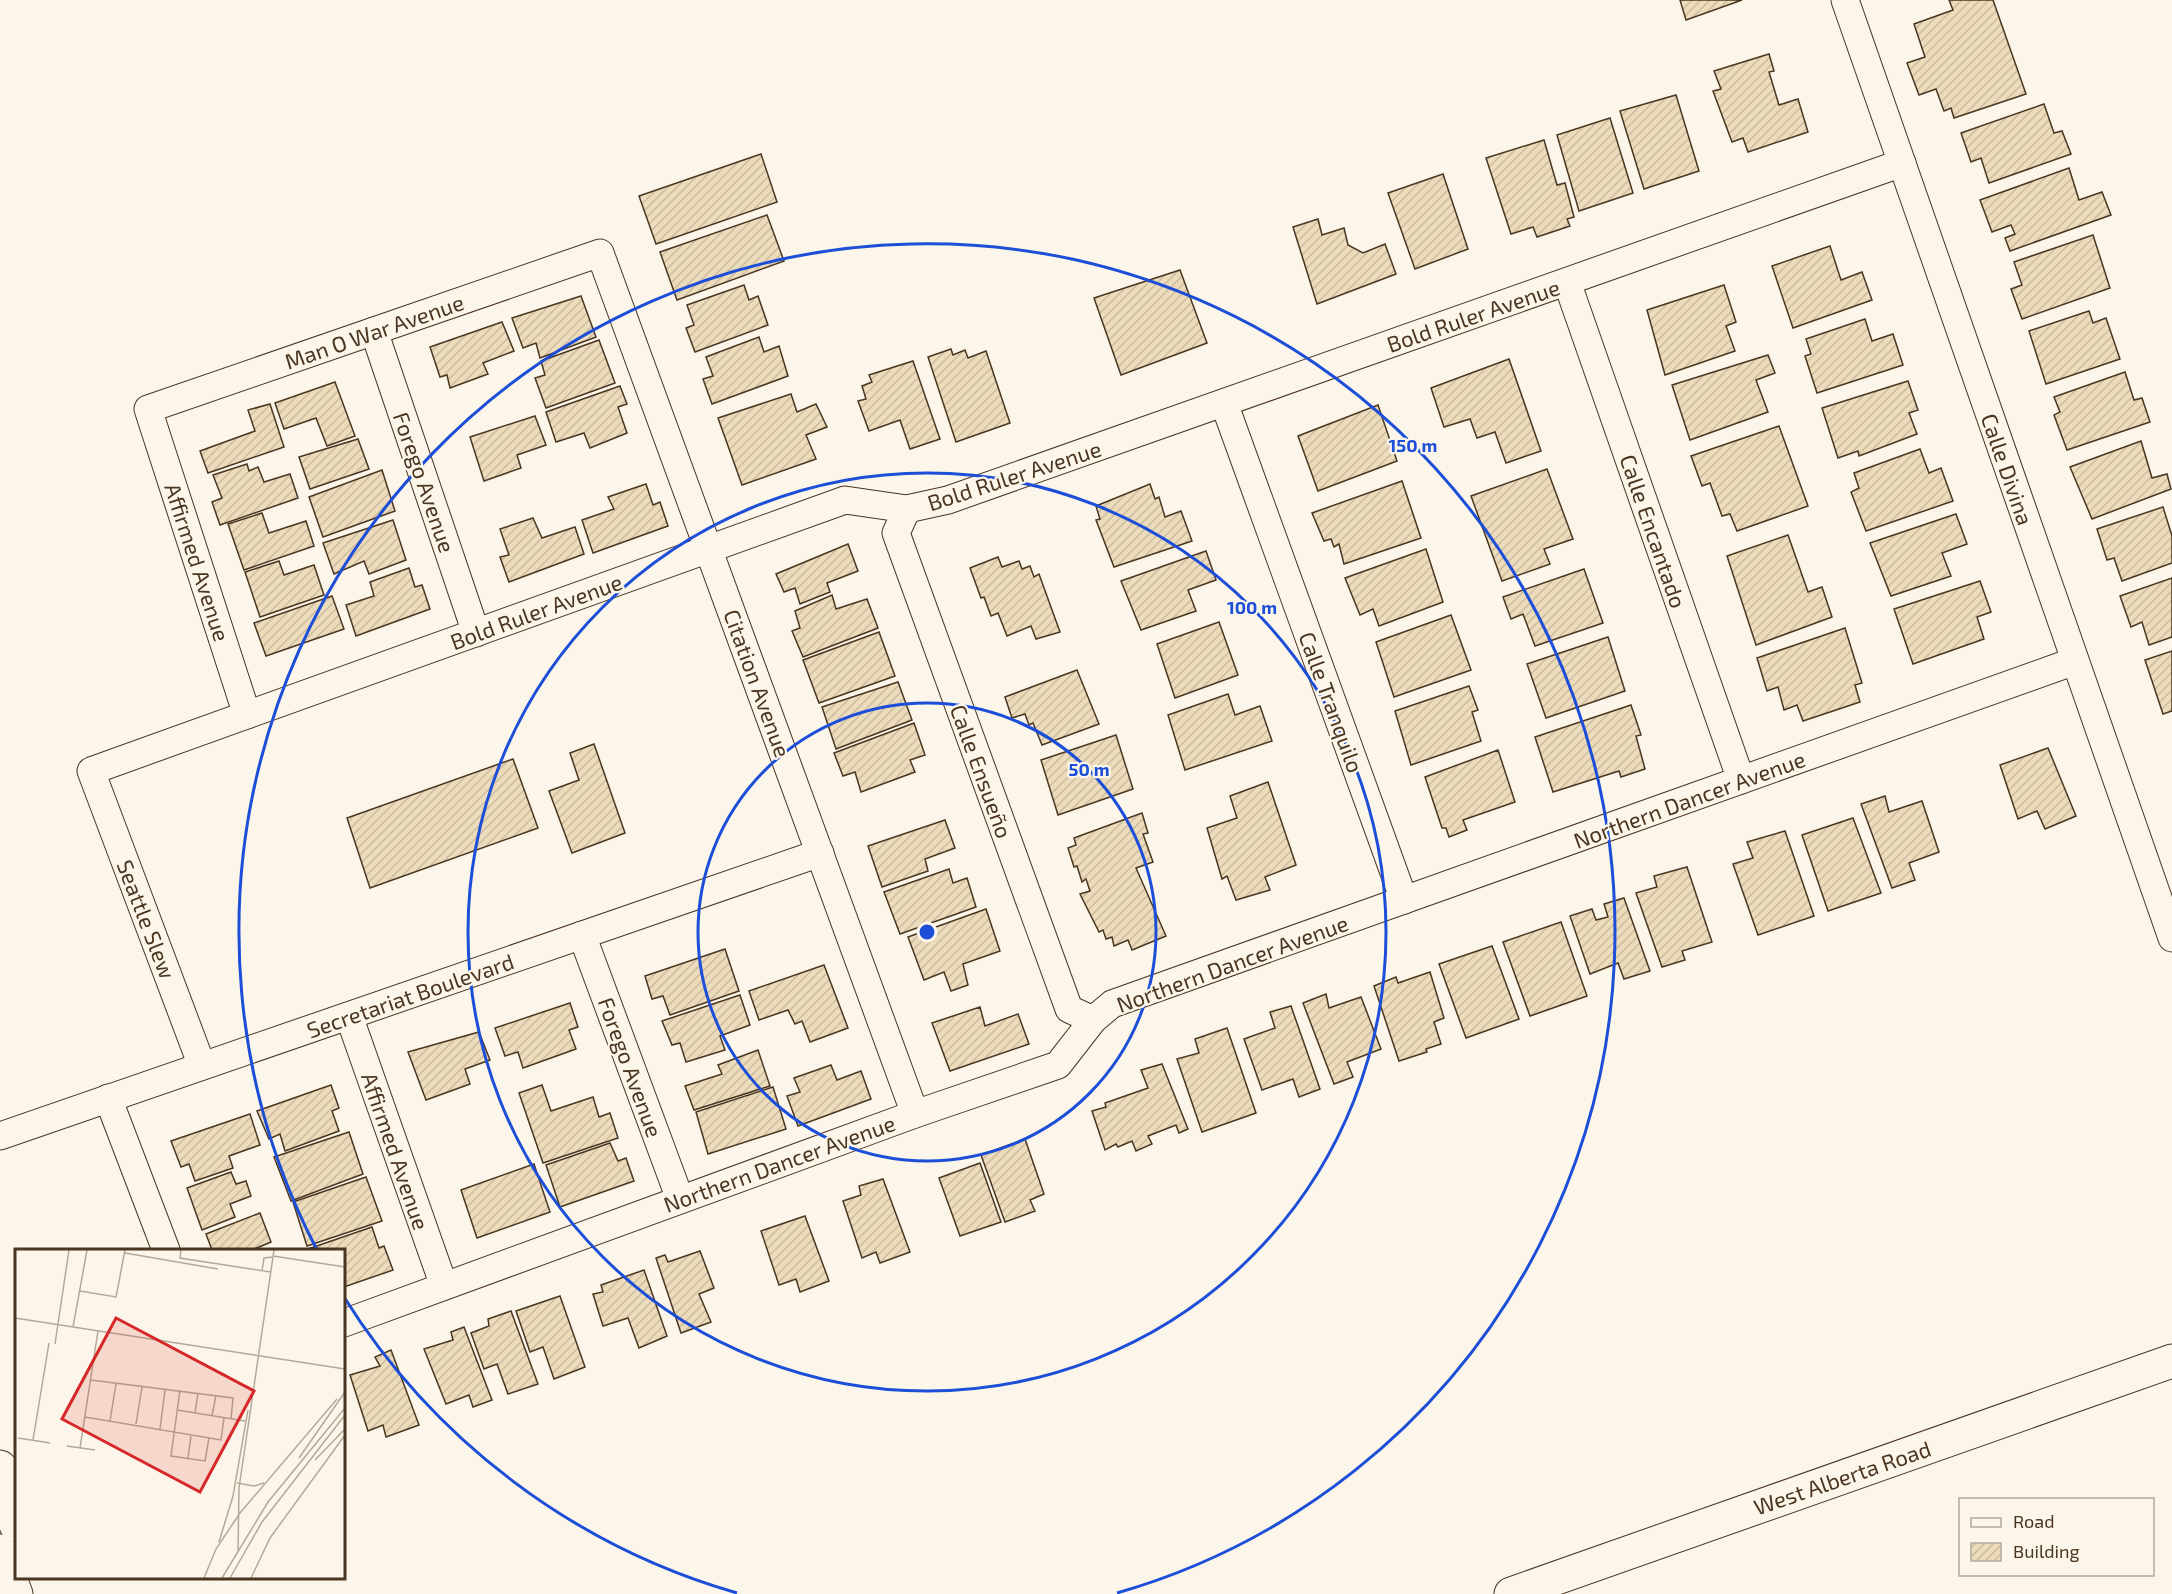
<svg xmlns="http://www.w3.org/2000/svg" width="2172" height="1594" viewBox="0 0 2172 1594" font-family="'Exo 2',sans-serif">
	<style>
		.building { fill: url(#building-hatch); stroke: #4a3520; stroke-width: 1.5 }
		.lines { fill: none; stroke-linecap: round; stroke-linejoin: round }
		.street-casing { stroke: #4a3520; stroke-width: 29 }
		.secondary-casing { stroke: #4a3520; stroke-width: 35 }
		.primary-casing { stroke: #4a3520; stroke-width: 35 }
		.street { stroke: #fbf6e9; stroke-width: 27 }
		.secondary { stroke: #fbf6e9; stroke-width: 33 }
		.primary { stroke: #fbf6e9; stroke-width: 33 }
		.ring { fill: none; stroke: #1d4ed8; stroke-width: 3 }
		.labels { text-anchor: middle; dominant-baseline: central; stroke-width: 4.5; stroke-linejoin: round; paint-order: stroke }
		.street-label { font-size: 22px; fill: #4a3520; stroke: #fbf6e9 }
		.inset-road { fill: none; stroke: #b4a999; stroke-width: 1.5 }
		.view { fill: #d62828; fill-opacity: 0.15; stroke: #d62828; stroke-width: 3 }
		.inset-edge { fill: none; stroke: #4a3520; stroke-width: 3 }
		.centre { fill: #1d4ed8; stroke: #fbf6e9; stroke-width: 3 }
		.ring-label { font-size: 18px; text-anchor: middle; font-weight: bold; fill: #1d4ed8; stroke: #fbf6e9; stroke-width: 4.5; stroke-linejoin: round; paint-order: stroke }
	</style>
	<defs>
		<pattern id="building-hatch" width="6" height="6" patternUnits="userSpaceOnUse" patternTransform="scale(1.5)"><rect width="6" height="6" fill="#ecdcbc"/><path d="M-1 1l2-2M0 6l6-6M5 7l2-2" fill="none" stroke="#ccbda1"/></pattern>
	</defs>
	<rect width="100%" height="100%" fill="#fbf6e9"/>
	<!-- building -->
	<g class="building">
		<path d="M 1680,0 L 1742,0 L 1686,20 Z"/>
		<path d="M 1949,0 L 1993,0 L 2026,94 L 1954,118 L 1951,108 L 1944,111 L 1936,89 L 1919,95 L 1907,63 L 1925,57 L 1914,24 L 1953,10 Z"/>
		<path d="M 1769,54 L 1774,71 L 1769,72 L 1779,105 L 1798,99 L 1808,132 L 1748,152 L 1743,138 L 1732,142 L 1713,91 L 1721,89 L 1714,71 Z"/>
		<path d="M 1676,95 L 1699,171 L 1644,189 L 1620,111 Z"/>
		<path d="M 2044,104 L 2054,133 L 2062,131 L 2071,154 L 1989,183 L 1981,158 L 1971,162 L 1961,133 Z"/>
		<path d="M 1610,118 L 1633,193 L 1579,211 L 1557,135 Z"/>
		<path d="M 1544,140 L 1557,185 L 1565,183 L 1574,217 L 1567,219 L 1570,226 L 1537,237 L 1533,227 L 1511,234 L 1486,158 Z"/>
		<path d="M 761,154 L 777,202 L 656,244 L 639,196 Z"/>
		<path d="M 2069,168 L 2079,200 L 2102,192 L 2111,215 L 2010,251 L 2005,238 L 2015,234 L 2011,225 L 1992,232 L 1980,200 Z"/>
		<path d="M 1443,174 L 1468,249 L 1415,269 L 1388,193 Z"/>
		<path d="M 767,215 L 784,261 L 677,300 L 660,252 Z"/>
		<path d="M 1318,219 L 1322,235 L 1344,228 L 1348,245 L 1363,253 L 1385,244 L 1396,274 L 1317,304 L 1293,227 Z"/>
		<path d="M 2093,235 L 2110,288 L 2022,319 L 2011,289 L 2022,285 L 2014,262 Z"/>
		<path d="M 1830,246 L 1841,280 L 1862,272 L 1872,300 L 1793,328 L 1772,266 Z"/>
		<path d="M 1180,270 L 1207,343 L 1121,375 L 1094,298 Z"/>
		<path d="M 744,285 L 749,300 L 758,296 L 768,325 L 695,352 L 686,328 L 694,325 L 687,305 Z"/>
		<path d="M 1724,285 L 1736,322 L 1726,326 L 1735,351 L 1665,375 L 1647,310 Z"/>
		<path d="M 581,296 L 596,337 L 540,358 L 536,343 L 523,348 L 512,318 Z"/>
		<path d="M 2089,311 L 2093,323 L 2106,318 L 2120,359 L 2046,384 L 2029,331 Z"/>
		<path d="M 1865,319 L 1872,341 L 1893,334 L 1903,365 L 1817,393 L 1805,356 L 1811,354 L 1806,339 Z"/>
		<path d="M 502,322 L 514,351 L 483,363 L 488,374 L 450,388 L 447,375 L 440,377 L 430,347 Z"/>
		<path d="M 759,337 L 764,352 L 779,346 L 788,376 L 712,404 L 703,379 L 713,376 L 706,357 Z"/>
		<path d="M 599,340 L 615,383 L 546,408 L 535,378 L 545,375 L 541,361 Z"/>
		<path d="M 951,349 L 953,355 L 965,350 L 968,358 L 986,351 L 1010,423 L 956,442 L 928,357 Z"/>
		<path d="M 1768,355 L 1775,373 L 1756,380 L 1768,412 L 1690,440 L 1672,385 Z"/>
		<path d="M 1509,359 L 1541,451 L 1506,463 L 1495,432 L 1477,438 L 1470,419 L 1444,427 L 1431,388 Z"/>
		<path d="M 913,361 L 940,439 L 910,449 L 900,420 L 869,431 L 858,401 L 866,399 L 862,386 L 872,382 L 869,375 Z"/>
		<path d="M 2125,372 L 2134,400 L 2142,398 L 2150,422 L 2067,450 L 2054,415 L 2060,412 L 2054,397 Z"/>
		<path d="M 1908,381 L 1918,410 L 1909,413 L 1917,434 L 1859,456 L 1858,451 L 1838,458 L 1822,408 Z"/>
		<path d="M 335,382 L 355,436 L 327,446 L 316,418 L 284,429 L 275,403 Z"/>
		<path d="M 620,386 L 627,404 L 618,407 L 627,433 L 590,448 L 584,433 L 556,442 L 546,412 Z"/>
		<path d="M 791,394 L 797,412 L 816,404 L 827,427 L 806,435 L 816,459 L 742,485 L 718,418 Z"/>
		<path d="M 270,404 L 284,447 L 208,473 L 200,451 L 255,431 L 248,410 Z"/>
		<path d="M 1378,405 L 1397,461 L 1318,491 L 1298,436 Z"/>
		<path d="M 535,416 L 546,445 L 517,455 L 521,468 L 484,481 L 470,437 Z"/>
		<path d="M 1779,426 L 1808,506 L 1737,531 L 1730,514 L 1722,516 L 1710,483 L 1702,486 L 1691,456 Z"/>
		<path d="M 358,439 L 369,469 L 310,489 L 299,457 Z"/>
		<path d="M 2141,441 L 2152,478 L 2167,474 L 2171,489 L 2092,519 L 2070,467 Z"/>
		<path d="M 1920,449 L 1929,473 L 1941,468 L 1953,501 L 1866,531 L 1851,492 L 1859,488 L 1854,473 Z"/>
		<path d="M 247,464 L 249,471 L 258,467 L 264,482 L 290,474 L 298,498 L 220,525 L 212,502 L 222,498 L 213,475 Z"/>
		<path d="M 1547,469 L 1573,539 L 1544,549 L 1550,564 L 1502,581 L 1471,496 Z"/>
		<path d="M 382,470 L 395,511 L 323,537 L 309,497 Z"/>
		<path d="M 1402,481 L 1421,538 L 1344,564 L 1339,544 L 1334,547 L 1331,539 L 1324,541 L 1312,513 Z"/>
		<path d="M 646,484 L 653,505 L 660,502 L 668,526 L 593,553 L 582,520 L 614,509 L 608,497 Z"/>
		<path d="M 1150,484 L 1155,499 L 1159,497 L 1165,517 L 1181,511 L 1192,541 L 1114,567 L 1096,520 L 1100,519 L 1096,506 Z"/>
		<path d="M 2163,507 L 2172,536 L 2172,563 L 2122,581 L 2114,558 L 2107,560 L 2097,529 Z"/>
		<path d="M 262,513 L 269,533 L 306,521 L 314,546 L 244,570 L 228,524 Z"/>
		<path d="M 1956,514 L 1967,544 L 1942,553 L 1951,576 L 1891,596 L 1870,543 Z"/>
		<path d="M 533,518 L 542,538 L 575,527 L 584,554 L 509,582 L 500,557 L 509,555 L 500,529 Z"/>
		<path d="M 393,520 L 406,560 L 369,574 L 364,561 L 334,574 L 323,543 Z"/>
		<path d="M 1788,535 L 1808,592 L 1822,587 L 1832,617 L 1756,645 L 1727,556 Z"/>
		<path d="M 848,544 L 858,571 L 827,583 L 830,592 L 800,604 L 795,588 L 784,592 L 776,574 Z"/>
		<path d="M 1426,549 L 1443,602 L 1379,626 L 1373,609 L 1360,615 L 1345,578 Z"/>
		<path d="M 1206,551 L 1216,580 L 1188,590 L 1196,611 L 1141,630 L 1121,581 Z"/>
		<path d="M 998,557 L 1002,567 L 1019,561 L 1022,569 L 1030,566 L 1034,577 L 1039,574 L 1060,632 L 1036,639 L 1031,626 L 1007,636 L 998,613 L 991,616 L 984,597 L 981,598 L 970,568 Z"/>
		<path d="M 279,561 L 284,575 L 314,565 L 324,595 L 260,617 L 245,572 Z"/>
		<path d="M 409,568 L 415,587 L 422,585 L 430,609 L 356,636 L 346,605 L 374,596 L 370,582 Z"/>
		<path d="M 1584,569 L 1603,623 L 1535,646 L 1523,614 L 1511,619 L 1503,597 Z"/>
		<path d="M 2172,578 L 2172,637 L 2149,645 L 2142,622 L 2131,627 L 2120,596 Z"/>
		<path d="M 1980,581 L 1991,612 L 1977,617 L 1984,639 L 1913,664 L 1894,609 Z"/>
		<path d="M 832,595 L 836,609 L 867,599 L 878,628 L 803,657 L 792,631 L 800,628 L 795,611 Z"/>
		<path d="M 332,596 L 344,629 L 266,656 L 254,623 Z"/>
		<path d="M 1451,615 L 1471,670 L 1394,697 L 1376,642 Z"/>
		<path d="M 1219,622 L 1238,675 L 1175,698 L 1157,644 Z"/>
		<path d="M 1845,628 L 1862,683 L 1855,685 L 1860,702 L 1803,721 L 1797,705 L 1784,710 L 1778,687 L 1767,691 L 1757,658 Z"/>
		<path d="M 879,632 L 895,676 L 819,703 L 803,660 Z"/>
		<path d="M 1608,637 L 1625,691 L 1546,718 L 1527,664 Z"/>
		<path d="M 2172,651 L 2172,711 L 2163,714 L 2145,660 Z"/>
		<path d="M 1077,670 L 1099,724 L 1042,745 L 1033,723 L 1029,725 L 1025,714 L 1012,718 L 1005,697 Z"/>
		<path d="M 898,682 L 912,720 L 836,749 L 822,707 Z"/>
		<path d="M 1469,686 L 1478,710 L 1472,712 L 1481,741 L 1411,765 L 1395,711 Z"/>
		<path d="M 1228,694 L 1235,715 L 1260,706 L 1272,741 L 1185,770 L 1168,715 Z"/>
		<path d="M 1631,705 L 1641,735 L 1636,736 L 1645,769 L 1621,777 L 1619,771 L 1553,792 L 1535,737 Z"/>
		<path d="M 914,723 L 925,755 L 910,760 L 915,772 L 861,792 L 855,772 L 843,776 L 834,753 Z"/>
		<path d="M 1116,735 L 1133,789 L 1058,815 L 1041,760 Z"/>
		<path d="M 594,744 L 625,833 L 572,853 L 549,791 L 579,780 L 570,753 Z"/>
		<path d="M 2048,748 L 2076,816 L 2045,829 L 2037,811 L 2018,819 L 2000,765 Z"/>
		<path d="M 1498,750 L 1515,802 L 1463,820 L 1467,830 L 1449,837 L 1446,828 L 1442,828 L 1425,777 Z"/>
		<path d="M 513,759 L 538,828 L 370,888 L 347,818 Z"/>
		<path d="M 1268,782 L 1296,865 L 1265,877 L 1270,890 L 1236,900 L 1227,876 L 1222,879 L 1207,828 L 1237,818 L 1230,796 Z"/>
		<path d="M 1885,796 L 1889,812 L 1922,801 L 1939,852 L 1909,863 L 1915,880 L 1892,888 L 1861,804 Z"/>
		<path d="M 1142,813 L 1148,833 L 1143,834 L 1153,862 L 1136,868 L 1166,936 L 1132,950 L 1128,940 L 1114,946 L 1112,937 L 1106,939 L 1103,930 L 1099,932 L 1080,894 L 1090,891 L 1086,879 L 1082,882 L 1077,866 L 1074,867 L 1068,848 L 1076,845 L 1074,838 Z"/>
		<path d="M 1853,818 L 1881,893 L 1828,911 L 1802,835 Z"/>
		<path d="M 945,820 L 955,848 L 925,859 L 928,871 L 882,887 L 868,846 Z"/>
		<path d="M 1785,831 L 1814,916 L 1758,935 L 1733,864 L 1753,858 L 1747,842 Z"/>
		<path d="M 1687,867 L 1712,942 L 1682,951 L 1685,960 L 1662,967 L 1636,893 L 1657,887 L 1654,876 Z"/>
		<path d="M 949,869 L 953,883 L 967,878 L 976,907 L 900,934 L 884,892 Z"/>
		<path d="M 1624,898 L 1650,971 L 1624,979 L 1618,963 L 1590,974 L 1570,916 L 1592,909 L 1596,920 L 1608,917 L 1604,904 Z"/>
		<path d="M 986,909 L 1000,951 L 963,964 L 968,985 L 951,991 L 944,972 L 924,980 L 908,937 Z"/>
		<path d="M 1561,922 L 1587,996 L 1530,1016 L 1503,942 Z"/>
		<path d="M 1492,946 L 1519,1019 L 1466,1038 L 1439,964 Z"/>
		<path d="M 725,949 L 739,991 L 670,1015 L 663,996 L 652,999 L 645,976 Z"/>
		<path d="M 824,965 L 848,1028 L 810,1042 L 802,1021 L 795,1024 L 788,1010 L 759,1020 L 749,991 Z"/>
		<path d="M 1430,972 L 1444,1018 L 1434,1022 L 1441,1044 L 1426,1049 L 1427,1052 L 1399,1061 L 1374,986 L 1396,977 L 1398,983 Z"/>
		<path d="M 1326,994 L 1329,1008 L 1361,997 L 1381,1049 L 1347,1062 L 1353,1077 L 1334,1084 L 1303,1003 Z"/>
		<path d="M 740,995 L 750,1025 L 720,1036 L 725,1050 L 686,1062 L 680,1043 L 672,1045 L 662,1021 Z"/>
		<path d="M 570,1003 L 578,1027 L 569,1030 L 576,1049 L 523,1068 L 518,1052 L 505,1056 L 495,1028 Z"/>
		<path d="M 1291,1006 L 1320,1089 L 1299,1097 L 1293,1079 L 1262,1090 L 1244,1039 L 1275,1028 L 1270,1012 Z"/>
		<path d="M 980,1007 L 985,1026 L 1018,1014 L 1029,1044 L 950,1071 L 932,1023 Z"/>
		<path d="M 1227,1028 L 1256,1113 L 1202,1132 L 1177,1059 L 1199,1053 L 1195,1039 Z"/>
		<path d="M 479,1032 L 490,1060 L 465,1069 L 470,1084 L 426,1100 L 408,1052 Z"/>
		<path d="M 758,1050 L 770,1086 L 694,1110 L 685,1086 L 722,1074 L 718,1065 Z"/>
		<path d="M 1162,1064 L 1188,1129 L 1179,1133 L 1176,1125 L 1148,1136 L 1152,1144 L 1136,1151 L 1132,1141 L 1118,1147 L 1116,1144 L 1105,1150 L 1092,1111 L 1106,1107 L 1105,1103 L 1148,1088 L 1141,1070 Z"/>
		<path d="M 831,1065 L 837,1080 L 861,1071 L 871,1099 L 798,1126 L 787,1096 L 800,1092 L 794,1078 Z"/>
		<path d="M 331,1085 L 339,1108 L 332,1111 L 339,1131 L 285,1151 L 280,1134 L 269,1139 L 257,1111 Z"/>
		<path d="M 542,1085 L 551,1111 L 593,1097 L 599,1117 L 610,1113 L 618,1138 L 543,1163 L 519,1093 Z"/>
		<path d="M 773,1087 L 786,1129 L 708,1154 L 696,1112 Z"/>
		<path d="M 250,1114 L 260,1145 L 229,1156 L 233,1168 L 195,1181 L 189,1164 L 181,1167 L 171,1141 Z"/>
		<path d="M 349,1132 L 363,1174 L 291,1201 L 274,1157 Z"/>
		<path d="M 1025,1139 L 1044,1194 L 1030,1200 L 1035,1211 L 1005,1222 L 981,1155 Z"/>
		<path d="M 610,1143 L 618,1161 L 626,1158 L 634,1181 L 560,1207 L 546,1165 Z"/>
		<path d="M 980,1163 L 1001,1222 L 960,1236 L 939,1178 Z"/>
		<path d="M 534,1164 L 550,1212 L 477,1238 L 461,1190 Z"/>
		<path d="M 231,1172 L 236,1184 L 246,1181 L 251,1196 L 230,1204 L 235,1217 L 202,1230 L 187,1188 Z"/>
		<path d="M 366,1177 L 382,1221 L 307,1246 L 293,1202 Z"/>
		<path d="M 883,1179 L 910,1252 L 880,1263 L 876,1252 L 862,1258 L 843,1201 L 861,1195 L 859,1186 Z"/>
		<path d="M 260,1213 L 271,1242 L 252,1250 L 212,1250 L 206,1234 Z"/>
		<path d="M 805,1216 L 829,1281 L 800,1292 L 796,1279 L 779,1285 L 761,1231 Z"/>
		<path d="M 372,1227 L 379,1248 L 384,1246 L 393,1270 L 344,1287 L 344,1250 L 305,1250 Z"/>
		<path d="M 700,1251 L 714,1288 L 699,1294 L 711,1322 L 681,1333 L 656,1258 L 665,1255 L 668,1262 Z"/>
		<path d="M 644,1270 L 667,1336 L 639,1348 L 628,1318 L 603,1326 L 593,1294 L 603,1292 L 601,1285 Z"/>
		<path d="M 560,1296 L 585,1367 L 554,1379 L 543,1347 L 530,1352 L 516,1311 Z"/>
		<path d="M 511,1311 L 538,1384 L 508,1394 L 497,1364 L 484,1369 L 471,1333 L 489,1326 L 488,1319 Z"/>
		<path d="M 464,1327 L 492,1400 L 473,1407 L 469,1395 L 446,1404 L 424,1349 L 453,1340 L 451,1332 Z"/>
		<path d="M 391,1350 L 419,1425 L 386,1437 L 383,1425 L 368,1431 L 350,1375 L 380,1366 L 375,1357 Z"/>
	</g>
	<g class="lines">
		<defs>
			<g id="street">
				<path d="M 1845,0 L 2172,938"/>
				<path d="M 1567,282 L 1741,780"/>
				<path d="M 374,331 L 476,633"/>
				<path d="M 1224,403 L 1404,900"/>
				<path d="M 907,509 L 896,533 L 1069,1009 L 1093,1020"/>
				<path d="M 247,715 L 148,409 L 600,253 L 915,1114"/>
				<path d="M 582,935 L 680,1199"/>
				<path d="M 349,1016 L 444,1286"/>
				<path d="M 202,1066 L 91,771 L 845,500 L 907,509 L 948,500 L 1902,163"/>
				<path d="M 108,1098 L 166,1250"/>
				<path d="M 0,1136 L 820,853"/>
				<path d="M 344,1323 L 915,1114 L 1058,1065 L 1093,1020 L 1112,1004 L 2075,661"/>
			</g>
			<path id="secondary" d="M 1511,1594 L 2172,1361"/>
			<g id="primary">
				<path d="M 0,1467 L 16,1525"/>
				<path d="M 0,1551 L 16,1594"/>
			</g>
		</defs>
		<!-- street casing -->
		<use href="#street" class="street-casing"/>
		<!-- secondary casing -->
		<use href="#secondary" class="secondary-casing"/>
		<!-- primary casing -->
		<use href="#primary" class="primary-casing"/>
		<!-- street -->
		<use href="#street" class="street"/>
		<!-- secondary -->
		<use href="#secondary" class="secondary"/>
		<!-- primary -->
		<use href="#primary" class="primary"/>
	</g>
	<!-- distance rings -->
	<g class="ring">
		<circle cx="927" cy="932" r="229"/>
		<circle cx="927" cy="932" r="459"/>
		<path d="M737 1593A688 688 0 0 1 344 1297M317 1250A688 688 0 1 1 1117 1593"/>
	</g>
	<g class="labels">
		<!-- street labels -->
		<g class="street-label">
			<text transform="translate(1473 315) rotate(-19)">Bold Ruler Avenue</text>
			<text transform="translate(374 331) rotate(-19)">Man O War Avenue</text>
			<text transform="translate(2008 469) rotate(71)">Calle Divina</text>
			<text transform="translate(1014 475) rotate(-18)">Bold Ruler Avenue</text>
			<text transform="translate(425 482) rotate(71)">Forego Avenue</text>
			<text transform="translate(1654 531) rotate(71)">Calle Encantado</text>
			<text transform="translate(198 562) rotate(72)">Affirmed Avenue</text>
			<text transform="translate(536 611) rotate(-20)">Bold Ruler Avenue</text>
			<text transform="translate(758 683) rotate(70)">Citation Avenue</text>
			<text transform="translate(1332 702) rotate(70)">Calle Tranquilo</text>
			<text transform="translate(982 771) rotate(70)">Calle Ensueño</text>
			<text transform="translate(1689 799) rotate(-20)">Northern Dancer Avenue</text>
			<text transform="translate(147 919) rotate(69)">Seattle Slew</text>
			<text transform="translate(1232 963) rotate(-20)">Northern Dancer Avenue</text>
			<text transform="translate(410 995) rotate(-19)">Secretariat Boulevard</text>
			<text transform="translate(631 1067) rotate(70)">Forego Avenue</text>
			<text transform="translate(396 1151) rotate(71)">Affirmed Avenue</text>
			<text transform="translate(779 1163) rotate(-20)">Northern Dancer Avenue</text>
			<text transform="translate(1842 1477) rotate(-19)">West Alberta Road</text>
		</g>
	</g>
	<!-- overview -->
	<g transform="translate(15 1249)">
		<rect width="330" height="330" fill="#fbf6e9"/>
		<path class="inset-road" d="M 166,1 L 165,9 L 256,23M 110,4 L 203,20M 258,7 L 330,18M 247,22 L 249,9 L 258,8M 65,42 L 101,48 L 110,1M 0,69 L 330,120M 58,78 L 72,1M 40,95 L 54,1M 76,131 L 218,149 L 216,170M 165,141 L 156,207 L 190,212 L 194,189M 162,161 L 230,172M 180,164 L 183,144M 197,167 L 201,146M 70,168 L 206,191 L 209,169M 95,172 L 101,135M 121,175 L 127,138M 145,180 L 150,141M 3,189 L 35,194M 18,191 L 34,94M 52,197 L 80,201M 65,199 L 83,82M 173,209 L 176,187M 284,209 L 330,143M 300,211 L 330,180M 222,234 L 239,237 L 249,234M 204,293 L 218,247 L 233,161M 223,303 L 224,239 L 259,1M 189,329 L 201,300 L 225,264 L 322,150M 207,329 L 253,253 L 330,159M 215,329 L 247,273 L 330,166M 236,329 L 255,289 L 330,186"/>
		<path class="view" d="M 101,69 L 239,142 L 185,243 L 47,170 Z"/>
		<rect width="330" height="330" class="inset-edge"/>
	</g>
	<circle cx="927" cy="932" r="9" class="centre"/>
	<g class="ring-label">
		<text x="1413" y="452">150 m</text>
		<text x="1252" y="614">100 m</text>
		<text x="1089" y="776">50 m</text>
	</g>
	<!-- legend -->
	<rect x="1959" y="1498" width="195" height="78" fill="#fbf6e9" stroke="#b4a999" stroke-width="1.5"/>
	<rect x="1971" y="1518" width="30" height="9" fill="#fbf6e9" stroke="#b4a999" stroke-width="1.5"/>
	<text x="2013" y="1528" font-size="18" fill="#4a3520">Road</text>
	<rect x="1971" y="1543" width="30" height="18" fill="url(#building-hatch)" stroke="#b4a999" stroke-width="1.5"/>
	<text x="2013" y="1558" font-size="18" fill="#4a3520">Building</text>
</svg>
